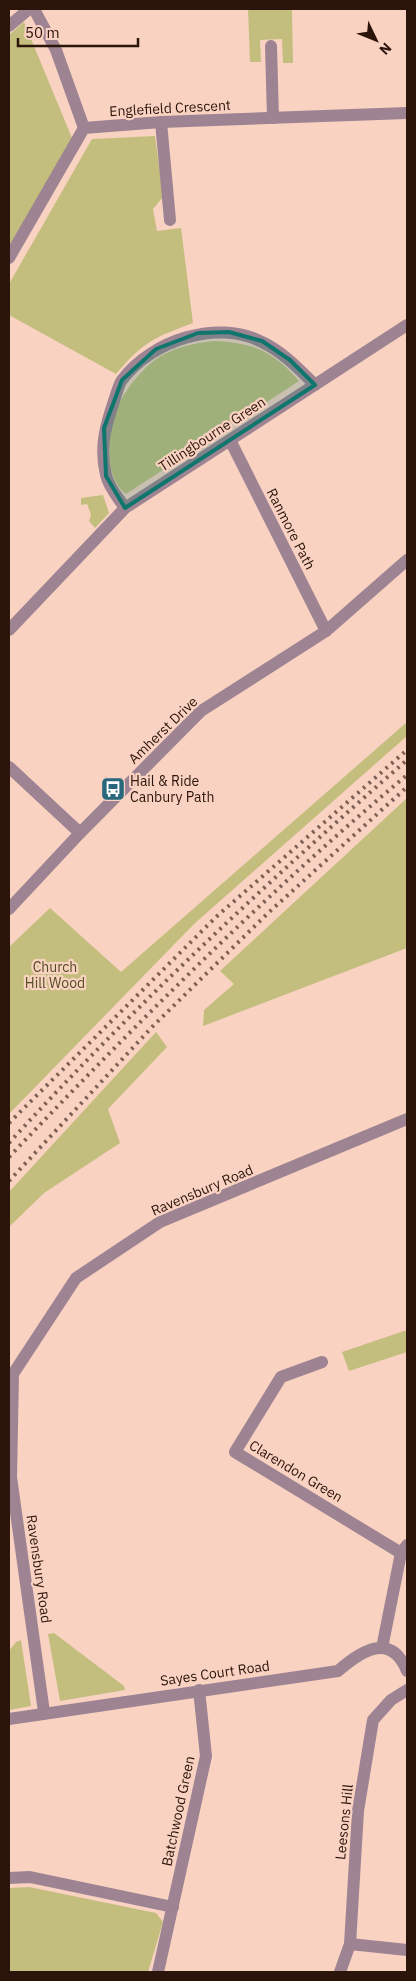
<svg xmlns="http://www.w3.org/2000/svg" width="416" height="1981" viewBox="0 0 416 1981" font-family="'IBM Plex Sans',sans-serif">
	<style>
		.green { fill: #c3be7d }
		.lines { fill: none; stroke-linecap: round; stroke-linejoin: round }
		.minor { stroke: #9e8492; stroke-width: 12 }
		.rail { stroke: #7e6054; stroke-width: 4; stroke-dasharray: 2.5 5; stroke-linecap: butt }
		.marked { fill: #0f766e; fill-opacity: 0.2; stroke: #0f766e; stroke-width: 4; stroke-linejoin: round }
		.labels { text-anchor: middle; dominant-baseline: central; stroke-width: 4.5; stroke-linejoin: round; paint-order: stroke }
		.street-label { font-size: 14px; fill: #2b140a; stroke: #f9d2c2 }
		.poi-label { font-size: 14px; fill: #2b140a; stroke: #f9d2c2; text-anchor: start }
		.park-label { font-size: 14px; fill: #524e21; stroke: #f9d2c2 }
	</style>
	<rect width="100%" height="100%" fill="#f9d2c2"/>
	<!-- green -->
	<g class="green">
		<path d="M 248,9 L 292,9 L 293,63 L 283,63 L 282,39 L 260,40 L 261,62 L 250,62 Z"/>
		<path d="M 24,22 L 72,138 L 9,250 L 9,35 Z"/>
		<path d="M 155,136 L 163,197 L 153,209 L 157,231 L 181,228 L 193,323 C 155,337 143,342 116,374 L 9,315 L 9,284 L 92,139 Z"/>
		<path d="M 214,341 C 254,343 273,351 299,381 L 126,494 C 101,475 108,425 121,400 C 130,384 146,364 163,355 C 179,346 196,343 214,341 Z"/>
		<path d="M 103,495 L 109,513 L 95,528 L 89,521 L 91,515 L 87,504 L 81,505 L 81,498 Z"/>
		<path d="M 407,722 L 407,736 L 194,924 L 9,1114 L 9,947 L 50,908 L 121,972 Z"/>
		<path d="M 407,798 L 407,948 L 203,1026 L 204,1010 L 234,984 L 220,971 Z"/>
		<path d="M 156,1032 L 167,1047 L 108,1109 L 120,1143 L 44,1193 L 9,1227 L 9,1192 Z"/>
		<path d="M 407,1330 L 407,1352 L 349,1371 L 342,1352 Z"/>
		<path d="M 54,1633 L 124,1686 L 125,1690 L 60,1701 L 48,1634 Z"/>
		<path d="M 21,1640 L 31,1706 L 9,1710 L 9,1651 L 16,1642 Z"/>
		<path d="M 29,1887 L 156,1913 L 163,1922 L 148,1972 L 9,1972 L 9,1888 Z"/>
	</g>
	<g class="lines">
		<!-- minor -->
		<g class="minor">
			<path d="M 34,9 L 56,50 L 84,128"/>
			<path d="M 9,26 L 29,9"/>
			<path d="M 271,46 L 273,118"/>
			<path d="M 161,122 L 170,220"/>
			<path d="M 9,258 L 84,128 L 161,122 L 407,113"/>
			<path d="M 230,440 L 326,631"/>
			<path d="M 125,508 C 118,497 109,488 106,475 C 99,447 106,424 115,398 C 117,392 119,384 122,380 C 152,340 217,319 262,342 C 283,352 299,369 315,385"/>
			<path d="M 9,630 L 125,508 L 407,325"/>
			<path d="M 9,767 L 80,833"/>
			<path d="M 9,909 L 80,833 L 201,711 L 326,631 L 407,560"/>
			<path d="M 322,1362 L 281,1377 L 235,1452 L 401,1553"/>
			<path d="M 382,1648 L 401,1553 L 407,1545"/>
			<path d="M 44,1712 L 11,1477 L 13,1374 L 76,1278 L 160,1222 L 407,1119"/>
			<path d="M 9,1719 L 338,1671 C 362,1650 391,1632 407,1671"/>
			<path d="M 9,1878 L 30,1877 L 173,1907"/>
			<path d="M 350,1944 L 407,1950"/>
			<path d="M 158,1972 L 206,1756 L 199,1690"/>
			<path d="M 340,1972 L 350,1944 L 358,1811 L 373,1720 L 391,1700 L 407,1690"/>
		</g>
		<!-- rail -->
		<g class="rail">
			<path d="M 9,1123 L 216,917 L 407,750"/>
			<path d="M 9,1143 C 133,1007 268,881 407,760"/>
			<path d="M 9,1157 C 136,1024 266,893 407,775"/>
			<path d="M 9,1181 L 153,1026 L 267,914 L 407,787"/>
		</g>
	</g>
	<!-- marked area -->
	<path class="marked" d="M 229,332 L 262,341 L 290,360 L 315,385 L 125,508 L 106,476 L 104,428 L 122,380 L 156,349 L 198,333 Z"/>
	<!-- icons -->
	<defs>
		<symbol id="bus-square" viewBox="-11 -11 22 22"><rect x="-9" y="-9" width="18" height="18" rx="4" fill="#29677d" stroke="#f9d2c2"/><path d="M-5-6H5V4H4V6H2V4H-2V6H-4V4H-5ZM-3.5-4V0h7V-4ZM-3.5 1.2v1.5H-2V1.2ZM2 1.2v1.5H3.5V1.2Z" fill="#fff"/></symbol>
	</defs>
	<g fill-rule="evenodd">
		<use href="#bus-square" x="99" y="775" width="28" height="28"/>
	</g>
	<g class="labels">
		<!-- street labels -->
		<g class="street-label">
			<text transform="translate(170 108) rotate(-3)">Englefield Crescent</text>
			<text transform="translate(212 434) rotate(-33)">Tillingbourne Green</text>
			<text transform="translate(291 529) rotate(63)">Ranmore Path</text>
			<text transform="translate(163 730) rotate(-44)">Amherst Drive</text>
			<text transform="translate(202 1190) rotate(-23)">Ravensbury Road</text>
			<text transform="translate(296 1471) rotate(31)">Clarendon Green</text>
			<text transform="translate(39 1569) rotate(82)">Ravensbury Road</text>
			<text transform="translate(215 1673) rotate(-8)">Sayes Court Road</text>
			<text transform="translate(178 1811) rotate(-78)">Batchwood Green</text>
			<text transform="translate(344 1822) rotate(-84)">Leesons Hill</text>
		</g>
		<!-- poi labels -->
		<g class="poi-label">
			<text x="130" y="781">Hail &amp; Ride<tspan x="130" dy="16">Canbury Path</tspan></text>
		</g>
		<!-- park labels -->
		<g class="park-label">
			<text x="55" y="967">Church<tspan x="55" dy="16">Hill Wood</tspan></text>
		</g>
	</g>
	<!-- border -->
	<rect width="416" height="1981" fill="none" stroke="#2b140a" stroke-width="20"/>
	<!-- north arrow -->
	<g transform="translate(376 40) rotate(133)" stroke="#f9d2c2" stroke-width="4" paint-order="stroke">
	<path d="M0-4L9 19L0 12L-9 19Z" fill="#2b140a"/>
	<text y="-8" font-size="14" font-weight="bold" text-anchor="middle" fill="#2b140a">N</text>
	</g>
	<!-- scale -->
	<path d="M18 38v8h120v-8" fill="none" stroke="#2b140a" stroke-width="2.5"/>
	<text x="25" y="38" font-size="15" fill="#2b140a" stroke="#f9d2c2" stroke-width="4" paint-order="stroke">50 m</text>
</svg>
